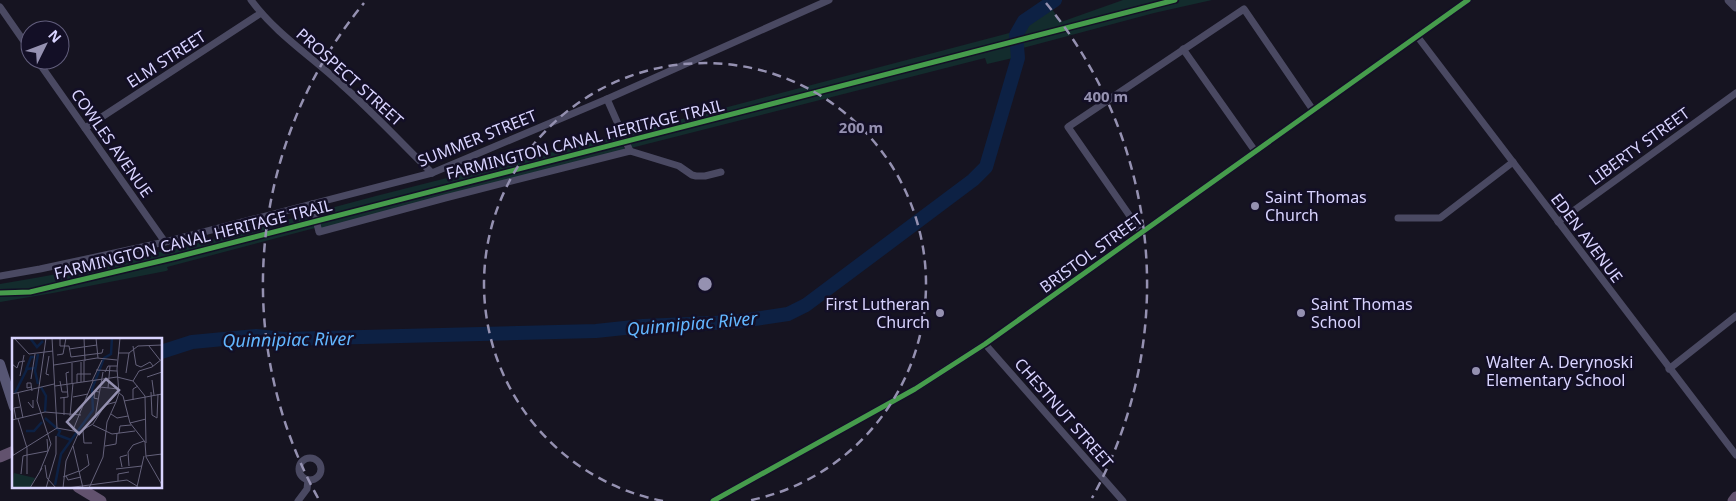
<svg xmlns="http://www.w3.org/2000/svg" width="1736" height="501" viewBox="0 0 1736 501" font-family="'Noto Sans',sans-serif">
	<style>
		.green { fill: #132c2d }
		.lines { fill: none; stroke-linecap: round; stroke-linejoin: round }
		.river { stroke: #0d2144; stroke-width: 14 }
		.minor { stroke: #4a4962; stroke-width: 7 }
		.tertiary { stroke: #4a4962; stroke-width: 9 }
		.secondary { stroke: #575674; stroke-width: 10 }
		.trunk { stroke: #62526e; stroke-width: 11 }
		.cycleway-casing { stroke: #130f26; stroke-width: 8 }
		.cycleway { stroke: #469c4c; stroke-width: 5 }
		.ring { fill: none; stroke: #9591b1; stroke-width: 2.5; stroke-dasharray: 9 6 }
		.poi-dot { fill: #9591b1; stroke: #130f26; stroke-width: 2 }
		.labels { text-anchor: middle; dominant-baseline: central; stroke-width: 5; stroke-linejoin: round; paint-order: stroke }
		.street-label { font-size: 16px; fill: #d9d4ff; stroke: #130f26 }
		.poi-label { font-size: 16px; fill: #d9d4ff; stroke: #130f26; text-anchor: start }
		.water-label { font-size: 18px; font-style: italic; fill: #62b6ff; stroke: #130f26 }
		.inset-river { fill: none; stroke: #0d2144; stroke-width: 2.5 }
		.inset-road { fill: none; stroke: #64617a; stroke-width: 1 }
		.view { fill: #9591b1; fill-opacity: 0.15; stroke: #9591b1; stroke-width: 2.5 }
		.inset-edge { fill: none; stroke: #d9d4ff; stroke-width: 2.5 }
		.centre { fill: #9591b1; stroke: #130f26; stroke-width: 2.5 }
		.ring-label { font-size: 15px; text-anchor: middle; font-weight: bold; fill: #9591b1; stroke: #130f26; stroke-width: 5; stroke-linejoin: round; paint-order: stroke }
	</style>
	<rect width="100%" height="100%" fill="#161421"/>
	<!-- green -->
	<g class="green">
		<path d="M 1123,0 L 1212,0 L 1154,13 L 1019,49 L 1017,57 L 987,64 L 985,58 L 631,148 L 625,134 L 1025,29 L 1023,22 L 1038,13 L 1041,17 L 1052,9 L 1061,22 Z"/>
		<path d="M 619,136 L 625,150 L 316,231 L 315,228 L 167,267 L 168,270 L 166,271 L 53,293 L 0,302 L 0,284 C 127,264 252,229 376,196 C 457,175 538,156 619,136 Z"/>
	</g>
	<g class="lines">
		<!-- river -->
		<path class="river" d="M 161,352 L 192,342 L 256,336 L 284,339 L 596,331 L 643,326 L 735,322 L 788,314 L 806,305 L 973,180 L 986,167 L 1018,58 L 1016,35 L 1024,21 L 1055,0"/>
		<!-- minor -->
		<g class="minor">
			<path d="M 251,0 C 276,34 311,56 341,84 C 373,112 402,144 432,173"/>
			<path d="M 0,7 L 30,50"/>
			<path d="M 1417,36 L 1736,455"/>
			<path d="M 1183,49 L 1255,151"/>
			<path d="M 37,60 L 165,242"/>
			<path d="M 607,99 L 630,151"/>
			<path d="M 85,128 L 261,13"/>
			<path d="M 312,204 L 319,232 L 445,198 L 630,151 L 679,166 L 692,175 L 696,176 L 705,176 L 721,172"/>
			<path d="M 1398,218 L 1440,218 L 1513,162"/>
			<path d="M 1558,222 L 1736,93"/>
			<path d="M 1141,232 L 1068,127 L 1244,9 L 1313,110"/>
			<path d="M 0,276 L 40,269 L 165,242 L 432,173 L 607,99 L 829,0"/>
			<path d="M 985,344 L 1123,501"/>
			<path d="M 1669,369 L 1736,316"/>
			<circle cx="310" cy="469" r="11"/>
			<path d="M 298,501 L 307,489 L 308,480"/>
			<path d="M 713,501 L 915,389 L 985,344 L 1468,0"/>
		</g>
		<!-- tertiary -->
		<path class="tertiary" d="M 1729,0 L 1736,7"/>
		<!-- secondary -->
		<path class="secondary" d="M 0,364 L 14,407"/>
		<!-- trunk -->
		<g class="trunk">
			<path d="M 0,457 L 14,451"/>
			<path d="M 78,487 L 101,501"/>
			<path d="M 1733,501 L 1736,497"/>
		</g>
		<defs>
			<g id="cycleway">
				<path d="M 0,293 L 30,292 L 177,257 L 1175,0"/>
				<path d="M 713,501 L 915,389 L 985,344 L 1468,0"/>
			</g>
		</defs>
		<!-- cycleway casing -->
		<use href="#cycleway" class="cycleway-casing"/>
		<!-- cycleway -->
		<use href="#cycleway" class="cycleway"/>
	</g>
	<!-- distance rings -->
	<g class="ring">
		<path d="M663 501A221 221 0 1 1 747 501"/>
		<path d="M318 498A442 442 0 0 1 364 3M1046 3A442 442 0 0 1 1092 498"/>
	</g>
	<!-- markers -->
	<g class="poi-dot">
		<circle cx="1255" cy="206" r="5"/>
		<circle cx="940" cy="313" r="5"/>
		<circle cx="1301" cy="313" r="5"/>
		<circle cx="1476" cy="371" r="5"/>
	</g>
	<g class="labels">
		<!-- street labels -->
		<g class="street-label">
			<text transform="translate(166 59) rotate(-33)">ELM STREET</text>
			<text transform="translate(350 77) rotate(42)">PROSPECT STREET</text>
			<text transform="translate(477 138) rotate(-22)">SUMMER STREET</text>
			<text transform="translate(585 139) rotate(-14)">FARMINGTON CANAL HERITAGE TRAIL</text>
			<text transform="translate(112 143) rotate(55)">COWLES AVENUE</text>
			<text transform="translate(1639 146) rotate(-36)">LIBERTY STREET</text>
			<text transform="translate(1587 238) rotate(53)">EDEN AVENUE</text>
			<text transform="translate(193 239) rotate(-14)">FARMINGTON CANAL HERITAGE TRAIL</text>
			<text transform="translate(1091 253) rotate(-36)">BRISTOL STREET</text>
			<text transform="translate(1064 413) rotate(49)">CHESTNUT STREET</text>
		</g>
		<!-- poi labels -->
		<g class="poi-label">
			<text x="1265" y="197">Saint Thomas<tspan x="1265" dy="18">Church</tspan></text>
			<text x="930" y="304" text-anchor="end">First Lutheran<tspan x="930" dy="18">Church</tspan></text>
			<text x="1311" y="304">Saint Thomas<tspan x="1311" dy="18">School</tspan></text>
			<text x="1486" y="362">Walter A. Derynoski<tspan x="1486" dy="18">Elementary School</tspan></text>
		</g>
		<!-- water labels -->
		<g class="water-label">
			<text transform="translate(692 323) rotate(-5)">Quinnipiac River</text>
			<text transform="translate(288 339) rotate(-1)">Quinnipiac River</text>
		</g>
	</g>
	<!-- overview -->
	<g transform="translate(12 338)">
		<rect width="150" height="150" fill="#161421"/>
		<path d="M 2,135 L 23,140 L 18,150 L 0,150 Z" fill="#132c2d"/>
		<path class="inset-river" d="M 18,0 L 25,9 L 31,3M 26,16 L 23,33 L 26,46M 14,32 L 19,19 L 22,19M 29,49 L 34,58 L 33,74M 3,55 L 15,31 L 23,30M 33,80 L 48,93 L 46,97 L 59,102M 14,93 L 22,93 L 30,84M 43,147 L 49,116 L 81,72 L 80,51 L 92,20 L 99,16 L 100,0"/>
		<path class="inset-road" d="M 2,0 L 17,16 L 41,13M 40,0 L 45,90M 48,0 L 48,8 L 57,8 L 59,19 L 90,15 L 91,11M 72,0 L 73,23M 84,0 L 86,20M 121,8 L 124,27 L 129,29M 137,8 L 148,22M 57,11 L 85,7M 106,15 L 117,15 L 126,8 L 150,7M 45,17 L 51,16 L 54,0M 72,23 L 72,44M 69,24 L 69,44M 60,25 L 60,45M 0,26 L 5,30 L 7,24 L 13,23M 42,27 L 85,20 L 105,22M 129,29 L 138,24 L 141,28M 84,32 L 105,33M 93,34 L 96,28 L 105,28M 114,35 L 117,15M 37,37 L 34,36 L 37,18M 8,38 L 12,17M 135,39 L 150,34M 19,41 L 23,16M 140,42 L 142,57M 48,43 L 50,54 L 55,54M 80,43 L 90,22M 121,43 L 127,33 L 140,29 L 150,21M 65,45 L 65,36 L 79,36M 43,48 L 105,39 L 121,43 L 133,58 L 134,105M 19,49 L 15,50 L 15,45 L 19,45 L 19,46 L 20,53M 88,49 L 106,51M 96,50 L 98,28M 139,54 L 140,77 L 145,80M 6,55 L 11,80M 107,55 L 111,58 L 118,85 L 133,104 L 134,119 L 150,147M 0,56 L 42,46M 61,59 L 76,56M 48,60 L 56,59 L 54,35 L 57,34M 86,61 L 82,60 L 83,53 L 87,54M 121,62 L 121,51 L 126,48M 112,63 L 150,56M 16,64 L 21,70 L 21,62M 99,76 L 105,80 L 116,78M 52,77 L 52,59M 58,78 L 61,45M 83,80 L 91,34M 145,80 L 146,56M 4,81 L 2,70 L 8,69M 6,81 L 15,110 L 15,136M 0,82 L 33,74 L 69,77M 118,85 L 134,81M 81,87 L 100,96 L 123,93M 45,90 L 67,94M 61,92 L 81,43M 71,93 L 72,105 L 80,105M 107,95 L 108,88 L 119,87M 0,101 L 1,117M 61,108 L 71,150M 93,108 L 104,106 L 105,95M 15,117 L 36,113 L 35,101M 0,118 L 45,90M 134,118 L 150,116M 33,127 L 35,140 L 44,150M 117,128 L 116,114 L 121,107 L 132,103M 110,129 L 108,119 L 115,117M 104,131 L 130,128M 28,133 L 39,106 L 25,63 L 34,0M 67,134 L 77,127 L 75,116M 9,136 L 11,118 L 15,117M 54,138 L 56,142 L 69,139M 51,139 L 67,133M 106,143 L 106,136 L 117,134M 125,149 L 132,118M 18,150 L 30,130M 34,150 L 44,116 L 44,98M 51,150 L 54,123 L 67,94 L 81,86 L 93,67 L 104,64 L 107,55 L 105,31 L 108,0M 55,150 L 115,142 L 125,148M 77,150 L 91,119 L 95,84 L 104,64"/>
		<path class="view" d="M 94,41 L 107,52 L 67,96 L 55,84 Z"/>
		<rect width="150" height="150" class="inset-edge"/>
	</g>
	<circle cx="705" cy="284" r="8" class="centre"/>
	<g class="ring-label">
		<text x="1106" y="102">400 m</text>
		<text x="861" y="133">200 m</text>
	</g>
	<!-- north arrow -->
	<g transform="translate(45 45) rotate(48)"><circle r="24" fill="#130f26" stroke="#625e7d"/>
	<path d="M0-4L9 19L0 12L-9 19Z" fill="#9591b1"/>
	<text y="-8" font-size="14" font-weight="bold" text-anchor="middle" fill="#d9d4ff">N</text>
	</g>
</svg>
